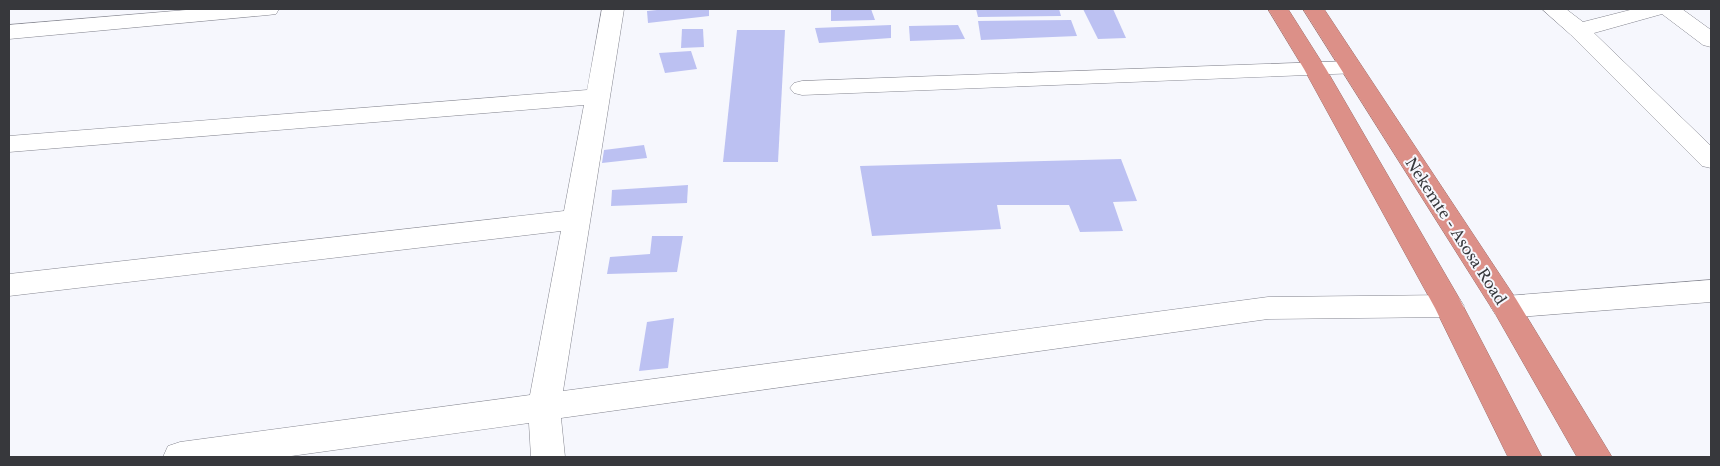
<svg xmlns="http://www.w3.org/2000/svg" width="1720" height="466" viewBox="0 0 1720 466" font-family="'Libre Baskerville',serif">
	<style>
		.building { fill: #bcc1f2 }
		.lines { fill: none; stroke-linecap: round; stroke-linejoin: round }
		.minor-casing { stroke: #84858f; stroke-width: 1 }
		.highway-casing { stroke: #a2716d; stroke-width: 1 }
		.minor { fill: #fff; fill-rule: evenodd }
		.highway { fill: #dc9088; fill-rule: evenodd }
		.labels { text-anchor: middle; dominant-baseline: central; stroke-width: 4; stroke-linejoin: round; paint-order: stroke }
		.street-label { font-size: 15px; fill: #37383c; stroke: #f6f7fd }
	</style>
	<rect width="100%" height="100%" fill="#f6f7fd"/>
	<!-- building -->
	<g class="building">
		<path d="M 667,9 L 709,9 L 709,16 L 648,23 L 647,11 Z"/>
		<path d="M 831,9 L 871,9 L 875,20 L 831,21 Z"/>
		<path d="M 976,9 L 1059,9 L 1061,16 L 978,17 Z"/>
		<path d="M 1083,9 L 1113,9 L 1126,38 L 1098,39 Z"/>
		<path d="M 1071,20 L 1077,36 L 981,40 L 978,21 Z"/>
		<path d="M 891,25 L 891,38 L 819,43 L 815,28 Z"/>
		<path d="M 958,25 L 965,39 L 910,41 L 909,26 Z"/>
		<path d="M 682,29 L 703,29 L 704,47 L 681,48 Z"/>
		<path d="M 737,30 L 785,30 L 778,162 L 723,162 Z"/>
		<path d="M 691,51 L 697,69 L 665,73 L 659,53 Z"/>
		<path d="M 644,145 L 647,158 L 602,163 L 604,150 Z"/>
		<path d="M 1121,159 L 1137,201 L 1113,202 L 1123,231 L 1080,232 L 1069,205 L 997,205 L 1001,229 L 872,236 L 860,166 Z"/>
		<path d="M 688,185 L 687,203 L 611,206 L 612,190 Z"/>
		<path d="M 652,236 L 683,236 L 677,272 L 607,274 L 610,257 L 650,254 Z"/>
		<path d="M 674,318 L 668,368 L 639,371 L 647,322 Z"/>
	</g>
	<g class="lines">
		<defs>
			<g id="minor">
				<path d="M 198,9 L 279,9 L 276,14 L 268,15 L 9,39 L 9,25 Z"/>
				<path d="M 602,9 L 624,9 L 563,391 L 1268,297 L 1449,295 L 1459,298 L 1464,306 L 1459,314 L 1449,317 L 1268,319 L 561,418 L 565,457 L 531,457 L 529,423 L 284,457 L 163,457 L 168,446 L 180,442 L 530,395 L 561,231 L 9,296 L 9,274 L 564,211 L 584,105 L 9,152 L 9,136 L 587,90 Z"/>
				<path d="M 1542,9 L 1566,9 L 1583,22 L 1634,9 L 1682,9 L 1711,30 L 1711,47 L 1703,45 L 1662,14 L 1594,33 L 1711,146 L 1711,168 L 1702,166 L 1571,35 Z"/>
				<path d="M 1350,61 L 1358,63 L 1361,68 L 1358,73 L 802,95 L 794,93 L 790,88 L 794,83 L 802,81 Z"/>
				<path d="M 1711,280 L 1711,302 L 1506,318 L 1496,315 L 1491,307 L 1496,299 L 1506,296 Z"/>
			</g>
			<g id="highway">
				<path d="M 1268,9 L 1288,9 L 1326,69 L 1459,298 L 1542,457 L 1508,457 L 1435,308 L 1304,69 Z"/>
				<path d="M 1303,9 L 1324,9 L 1516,299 L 1612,457 L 1577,457 L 1496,315 Z"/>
			</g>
		</defs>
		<!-- minor casing -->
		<use href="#minor" class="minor-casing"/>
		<!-- highway casing -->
		<use href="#highway" class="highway-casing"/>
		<!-- minor -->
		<use href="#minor" class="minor"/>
		<!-- highway -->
		<use href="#highway" class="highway"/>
	</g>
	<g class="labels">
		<!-- street labels -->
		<g class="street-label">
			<text transform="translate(1456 231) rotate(57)">Nekemte - Asosa Road</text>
		</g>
	</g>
	<!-- border -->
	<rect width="1720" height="466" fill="none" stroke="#37383c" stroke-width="20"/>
</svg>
